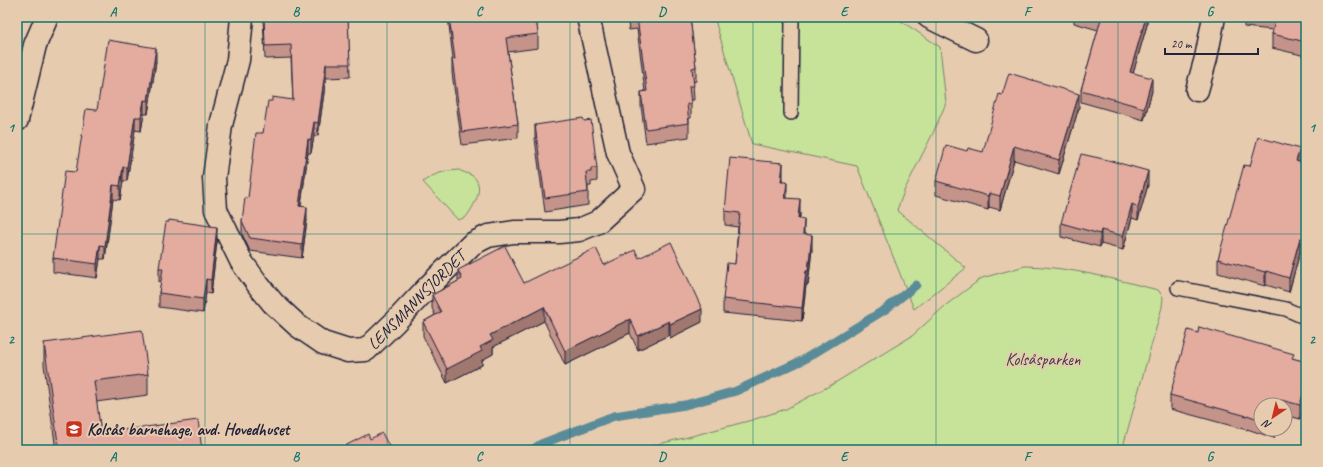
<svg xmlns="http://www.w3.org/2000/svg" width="1323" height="467" viewBox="0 0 1323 467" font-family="Caveat,sans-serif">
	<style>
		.green { fill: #c7e299; stroke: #74826a }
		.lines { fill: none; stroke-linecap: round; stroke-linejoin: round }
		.stream { stroke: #5a8b99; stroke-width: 9 }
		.lane-casing { stroke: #22223b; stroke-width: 16 }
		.street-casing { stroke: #22223b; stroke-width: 25 }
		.lane { stroke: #e7cbae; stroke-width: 13 }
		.street { stroke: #e7cbae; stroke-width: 22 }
		.wall { fill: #c49389; stroke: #22223b }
		.shaded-wall { fill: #a0786f; stroke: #22223b }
		.building { fill: #e4ab9f; stroke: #22223b }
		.grid { fill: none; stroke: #0f766e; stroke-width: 1; stroke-opacity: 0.55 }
		.labels { text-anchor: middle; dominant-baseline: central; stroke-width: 4; stroke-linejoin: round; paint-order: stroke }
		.street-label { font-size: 17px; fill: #22223b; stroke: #e7cbae }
		.park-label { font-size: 17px; fill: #3b3f49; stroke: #e7cbae }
		.poi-label { font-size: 17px; font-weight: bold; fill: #22223b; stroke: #e7cbae; text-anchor: start }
		.neatline { fill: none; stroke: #0f766e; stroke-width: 1.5 }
		.grid-label { font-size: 13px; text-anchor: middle; font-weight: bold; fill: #0f766e }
	</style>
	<rect width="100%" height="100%" fill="#e7cbae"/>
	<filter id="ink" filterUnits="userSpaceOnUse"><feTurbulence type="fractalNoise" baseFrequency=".025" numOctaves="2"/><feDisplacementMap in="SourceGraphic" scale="8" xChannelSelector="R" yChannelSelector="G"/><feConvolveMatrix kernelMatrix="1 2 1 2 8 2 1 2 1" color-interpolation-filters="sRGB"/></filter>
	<g filter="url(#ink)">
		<!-- green -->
		<g class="green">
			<path d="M 714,17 L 895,17 L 940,47 L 946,103 L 933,133 L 905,189 L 897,210 L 966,268 L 914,309 L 857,166 L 752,144 Z"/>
			<path d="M 459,170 C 462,172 467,173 471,175 C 487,185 474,206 466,217 L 458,220 L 423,182 C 434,173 445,171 459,170 Z"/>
			<path d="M 1025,266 C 1071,267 1114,279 1158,290 L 1163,297 L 1162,307 L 1122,450 L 633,450 L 688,437 L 752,420 L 786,409 L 833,384 L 912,336 L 946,305 L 982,278 Z"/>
		</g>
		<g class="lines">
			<!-- stream -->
			<path class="stream" d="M 532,450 L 541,444 L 614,416 L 685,405 L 736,391 L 803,360 L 886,309 L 916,285"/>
			<defs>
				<g id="lane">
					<path d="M 791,113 L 792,17"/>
					<path d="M 1178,288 L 1286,309 L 1306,318"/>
				</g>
				<g id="street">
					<path id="s1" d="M 242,17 L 238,60 L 221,125 L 214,178 L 216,210 L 241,261 L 259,286 L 273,303 L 298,326 L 323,343 L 348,351 L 366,350 L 395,322 L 429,286 L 472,244 L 488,236 L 514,232 L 559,232 L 579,230 L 598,222 L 634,189 L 618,153 L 588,17"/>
					<path d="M 929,17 L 976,40"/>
					<path d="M 1197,90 L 1206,58 L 1214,17"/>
					<path d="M 17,120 L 35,45 L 47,17"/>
				</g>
			</defs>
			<!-- lane casing -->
			<use href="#lane" class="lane-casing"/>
			<!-- street casing -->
			<use href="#street" class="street-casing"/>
			<!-- lane -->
			<use href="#lane" class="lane"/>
			<!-- street -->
			<use href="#street" class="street"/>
		</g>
		<!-- wall -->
		<g class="wall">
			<path d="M 263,17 L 348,17 L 350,77 L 326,78 L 318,136 L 314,136 L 311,153 L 308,153 L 301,206 L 307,220 L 302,258 L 250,251 L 242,234 L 242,221 L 248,198 L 263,133 L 272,101 L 293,100 L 291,58 L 265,59 Z"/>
			<path d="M 448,17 L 536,17 L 538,34 L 538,48 L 508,52 L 518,124 L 518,138 L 462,145 L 452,73 L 452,59 L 453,59 Z"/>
			<path d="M 627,17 L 690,17 L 696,67 L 696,81 L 693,82 L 694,100 L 691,100 L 691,118 L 689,118 L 689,137 L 646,143 L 641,106 L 641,92 L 645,92 L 637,29 L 629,30 Z"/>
			<path d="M 1065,17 L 1147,17 L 1147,25 L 1133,73 L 1152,91 L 1144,120 L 1081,102 L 1081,90 L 1098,30 L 1074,23 L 1074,20 Z"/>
			<path d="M 1244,17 L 1306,17 L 1306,56 L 1272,48 L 1272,34 L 1273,30 L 1244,27 Z"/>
			<path d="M 156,61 L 148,114 L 144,114 L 141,131 L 135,130 L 127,181 L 123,181 L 120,200 L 113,199 L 105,259 L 100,259 L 97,278 L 53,272 L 53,258 L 76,172 L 97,110 Z"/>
			<path d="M 1079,107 L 1059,174 L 1014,160 L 1000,210 L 989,207 L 988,210 L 936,195 L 936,181 L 967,151 L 983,152 Z"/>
			<path d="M 535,125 L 597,168 L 597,181 L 591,182 L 591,186 L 588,186 L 588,205 L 545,212 L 535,139 Z"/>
			<path d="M 1300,162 L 1306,164 L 1306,254 L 1300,252 L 1289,292 L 1266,285 L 1265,286 L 1218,273 L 1218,259 L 1250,166 Z"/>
			<path d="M 783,177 L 782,182 L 787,198 L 800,213 L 800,218 L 804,234 L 812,249 L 808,285 L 806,285 L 802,321 L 723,313 L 723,299 L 735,264 L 738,227 L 725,225 L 725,211 Z"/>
			<path d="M 1148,185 L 1138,220 L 1132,218 L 1123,250 L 1101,244 L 1100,247 L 1061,237 L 1061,223 Z"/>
			<path d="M 217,241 L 211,294 L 206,293 L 203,313 L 159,307 L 159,293 L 161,282 L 159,282 L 159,268 Z"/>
			<path d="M 639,258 L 702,322 L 670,338 L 669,335 L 638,350 L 630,333 L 565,365 L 544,321 L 493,347 L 493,354 L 482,360 L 482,365 L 447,383 L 423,336 L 423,322 L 435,315 L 432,308 L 432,295 L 458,281 L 458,270 L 524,283 L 604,265 Z"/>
			<path d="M 1198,333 L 1306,362 L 1306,397 L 1300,419 L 1285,415 L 1285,405 L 1261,405 L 1261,429 L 1277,429 L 1274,438 L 1247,429 L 1247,430 L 1170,409 L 1170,395 Z"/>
			<path d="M 44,343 L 148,374 L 148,395 L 96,402 L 101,433 L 202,450 L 56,450 L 44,365 Z"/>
		</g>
		<!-- shaded-wall -->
		<g class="shaded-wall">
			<path d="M 1146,17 L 1147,17 L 1147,25 L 1130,84 L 1130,72 Z"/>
			<path d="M 156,48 L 156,61 L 148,114 L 148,101 Z"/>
			<path d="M 326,64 L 326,78 L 318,136 L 318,123 Z"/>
			<path d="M 1152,78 L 1152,91 L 1144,120 L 1144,108 Z"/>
			<path d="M 1079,94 L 1079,107 L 1059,174 L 1059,160 Z"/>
			<path d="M 144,100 L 144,114 L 141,131 L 141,117 Z"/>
			<path d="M 135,117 L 135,130 L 127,181 L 127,167 Z"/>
			<path d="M 314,122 L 314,136 L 311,153 L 311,140 Z"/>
			<path d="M 308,139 L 308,153 L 299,219 L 299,206 Z"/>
			<path d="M 1014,146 L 1014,160 L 1000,210 L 1000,196 Z"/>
			<path d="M 1300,149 L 1300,162 L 1296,161 Z"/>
			<path d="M 783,163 L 783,177 L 781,196 L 781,182 Z"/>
			<path d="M 123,167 L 123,181 L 120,200 L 120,186 Z"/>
			<path d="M 1148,171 L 1148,185 L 1138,220 L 1138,207 Z"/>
			<path d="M 787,182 L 787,196 L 785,212 L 785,198 Z"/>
			<path d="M 113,185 L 113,199 L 105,259 L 105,246 Z"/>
			<path d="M 989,193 L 989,207 L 988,210 L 988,196 Z"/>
			<path d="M 800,199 L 800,213 L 798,232 L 798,218 Z"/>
			<path d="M 1132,204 L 1132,218 L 1123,250 L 1123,236 Z"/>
			<path d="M 307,207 L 307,220 L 302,258 L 302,245 Z"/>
			<path d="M 804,219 L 804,233 L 803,248 L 803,234 Z"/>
			<path d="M 217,227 L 217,241 L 211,294 L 211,280 Z"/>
			<path d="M 1101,230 L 1101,244 L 1100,247 L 1100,234 Z"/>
			<path d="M 812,235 L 812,249 L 808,285 L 808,271 Z"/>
			<path d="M 1300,238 L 1300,252 L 1289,292 L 1289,278 Z"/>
			<path d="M 100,245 L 100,259 L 97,278 L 97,264 Z"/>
			<path d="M 806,271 L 806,285 L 802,321 L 802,308 Z"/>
			<path d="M 1266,271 L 1266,285 L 1265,286 L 1265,272 Z"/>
			<path d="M 206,279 L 206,293 L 203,313 L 203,299 Z"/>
			<path d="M 544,307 L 544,321 L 493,347 L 493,354 L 482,360 L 482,365 L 447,383 L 447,369 L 480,347 L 490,335 Z"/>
			<path d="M 702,309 L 702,322 L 670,338 L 670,324 Z"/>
			<path d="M 630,319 L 630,333 L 565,365 L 565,351 Z"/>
			<path d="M 669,321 L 669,335 L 638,350 L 638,336 Z"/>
			<path d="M 1306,383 L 1306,397 L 1300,419 L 1300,405 Z"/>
			<path d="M 1274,429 L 1277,429 L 1274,438 Z"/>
		</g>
		<!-- building -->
		<g class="building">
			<path d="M 264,17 L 348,17 L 350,64 L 326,64 L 318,123 L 314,122 L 311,140 L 308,139 L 299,206 L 307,207 L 302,245 L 250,238 L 242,221 L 245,198 L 248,198 L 256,133 L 263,133 L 268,101 L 272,101 L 272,97 L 293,100 L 291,45 L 265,46 Z"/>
			<path d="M 449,17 L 536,17 L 538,34 L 506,38 L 518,124 L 462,132 L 452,59 L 455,59 Z"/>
			<path d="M 637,17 L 690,17 L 696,67 L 692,68 L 694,86 L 689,86 L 691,104 L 687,104 L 689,123 L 646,129 L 641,92 L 647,91 Z"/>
			<path d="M 1095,17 L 1146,17 L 1130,72 L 1152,78 L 1144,108 L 1081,90 L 1101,19 Z"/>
			<path d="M 1275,17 L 1306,17 L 1306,42 L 1272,34 L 1276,17 Z"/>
			<path d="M 108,40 L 156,48 L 148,101 L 144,100 L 141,117 L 135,117 L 127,167 L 123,167 L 120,186 L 113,185 L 105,246 L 100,245 L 97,264 L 53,258 L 65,171 L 76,172 L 86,109 L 97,110 Z"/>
			<path d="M 1009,73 L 1079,94 L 1059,160 L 1014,146 L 1000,196 L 989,193 L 988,196 L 936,181 L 946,145 L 967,151 L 968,148 L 983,152 L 999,94 L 1002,95 Z"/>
			<path d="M 583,118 L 584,121 L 591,120 L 597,168 L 591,168 L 591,172 L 586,172 L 588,192 L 545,198 L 535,125 Z"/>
			<path d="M 1258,137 L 1300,149 L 1296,161 L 1306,164 L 1306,240 L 1300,238 L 1289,278 L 1266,271 L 1265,272 L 1218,259 L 1244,165 L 1250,166 Z"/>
			<path d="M 1081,154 L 1108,160 L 1148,171 L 1138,207 L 1132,204 L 1123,236 L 1101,230 L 1100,234 L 1061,223 Z"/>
			<path d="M 730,158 L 783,163 L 781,182 L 787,182 L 785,198 L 800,199 L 798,218 L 804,219 L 803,234 L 812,235 L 808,271 L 806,271 L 802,308 L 723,299 L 727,263 L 735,264 L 740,213 L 725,211 Z"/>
			<path d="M 169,220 L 217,227 L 211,280 L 206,279 L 203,299 L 159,293 L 163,268 L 159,268 L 166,222 L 169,222 Z"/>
			<path d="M 671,242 L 702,309 L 670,324 L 669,321 L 638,336 L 630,319 L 565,351 L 544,307 L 490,335 L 493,340 L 480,347 L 482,351 L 447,369 L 423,322 L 441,312 L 432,295 L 462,279 L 458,270 L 505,246 L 524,283 L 596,248 L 604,265 L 635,250 L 639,258 Z"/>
			<path d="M 1199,327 L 1294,354 L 1292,358 L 1306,362 L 1306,383 L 1300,405 L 1281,400 L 1280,405 L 1261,405 L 1261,420 L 1247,415 L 1247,416 L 1170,395 L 1188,330 L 1198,333 Z"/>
			<path d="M 142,330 L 148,374 L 94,381 L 101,433 L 198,420 L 202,450 L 59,450 L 44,343 Z"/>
			<path d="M 382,433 L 391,450 L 347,450 L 345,446 L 368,434 L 370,439 Z"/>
		</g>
	</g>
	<!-- grid -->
	<path class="grid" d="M 205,17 L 205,450M 387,17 L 387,450M 570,17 L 570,450M 753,17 L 753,450M 936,17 L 936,450M 1118,17 L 1118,450M 17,234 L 1306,234"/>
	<!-- icons -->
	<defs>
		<symbol id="school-square" viewBox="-11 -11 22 22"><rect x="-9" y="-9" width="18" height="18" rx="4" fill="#c8321e" stroke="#e7cbae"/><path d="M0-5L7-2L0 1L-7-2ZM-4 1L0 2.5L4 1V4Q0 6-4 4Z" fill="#fff"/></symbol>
	</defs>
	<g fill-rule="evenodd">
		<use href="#school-square" x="64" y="419" width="20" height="20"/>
	</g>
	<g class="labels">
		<!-- street labels -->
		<g class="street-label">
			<text stroke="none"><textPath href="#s1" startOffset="485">LENSMANNSJORDET</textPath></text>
		</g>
		<!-- park labels -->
		<g class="park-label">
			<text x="1043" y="359">Kolsåsparken</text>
		</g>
		<!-- poi labels -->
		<g class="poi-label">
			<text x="87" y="429">Kolsås barnehage, avd. Hovedhuset</text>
		</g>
	</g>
	<!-- margin -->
	<rect width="1323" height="467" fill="none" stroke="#e7cbae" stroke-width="44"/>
	<!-- north arrow -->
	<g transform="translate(1273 417) rotate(215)"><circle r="19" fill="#e7cbae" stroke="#988780"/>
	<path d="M0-3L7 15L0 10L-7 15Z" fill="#c8321e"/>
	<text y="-6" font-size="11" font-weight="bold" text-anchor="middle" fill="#22223b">N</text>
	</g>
	<!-- scale -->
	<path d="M1165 48v6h93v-6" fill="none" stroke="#22223b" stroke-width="2"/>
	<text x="1171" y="48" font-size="12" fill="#22223b" stroke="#e7cbae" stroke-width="3" paint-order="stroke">20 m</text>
	<rect x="22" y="22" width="1279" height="423" class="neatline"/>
	<g class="grid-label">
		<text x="113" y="16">A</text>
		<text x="296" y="16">B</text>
		<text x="479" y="16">C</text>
		<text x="662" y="16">D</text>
		<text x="844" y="16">E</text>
		<text x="1027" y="16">F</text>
		<text x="1210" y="16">G</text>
		<text x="11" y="132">1</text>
		<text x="1312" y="132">1</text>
		<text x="11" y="344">2</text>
		<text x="1312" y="344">2</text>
		<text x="113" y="461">A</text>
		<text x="296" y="461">B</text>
		<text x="479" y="461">C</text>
		<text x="662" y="461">D</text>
		<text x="844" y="461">E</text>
		<text x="1027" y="461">F</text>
		<text x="1210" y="461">G</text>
	</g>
</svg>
